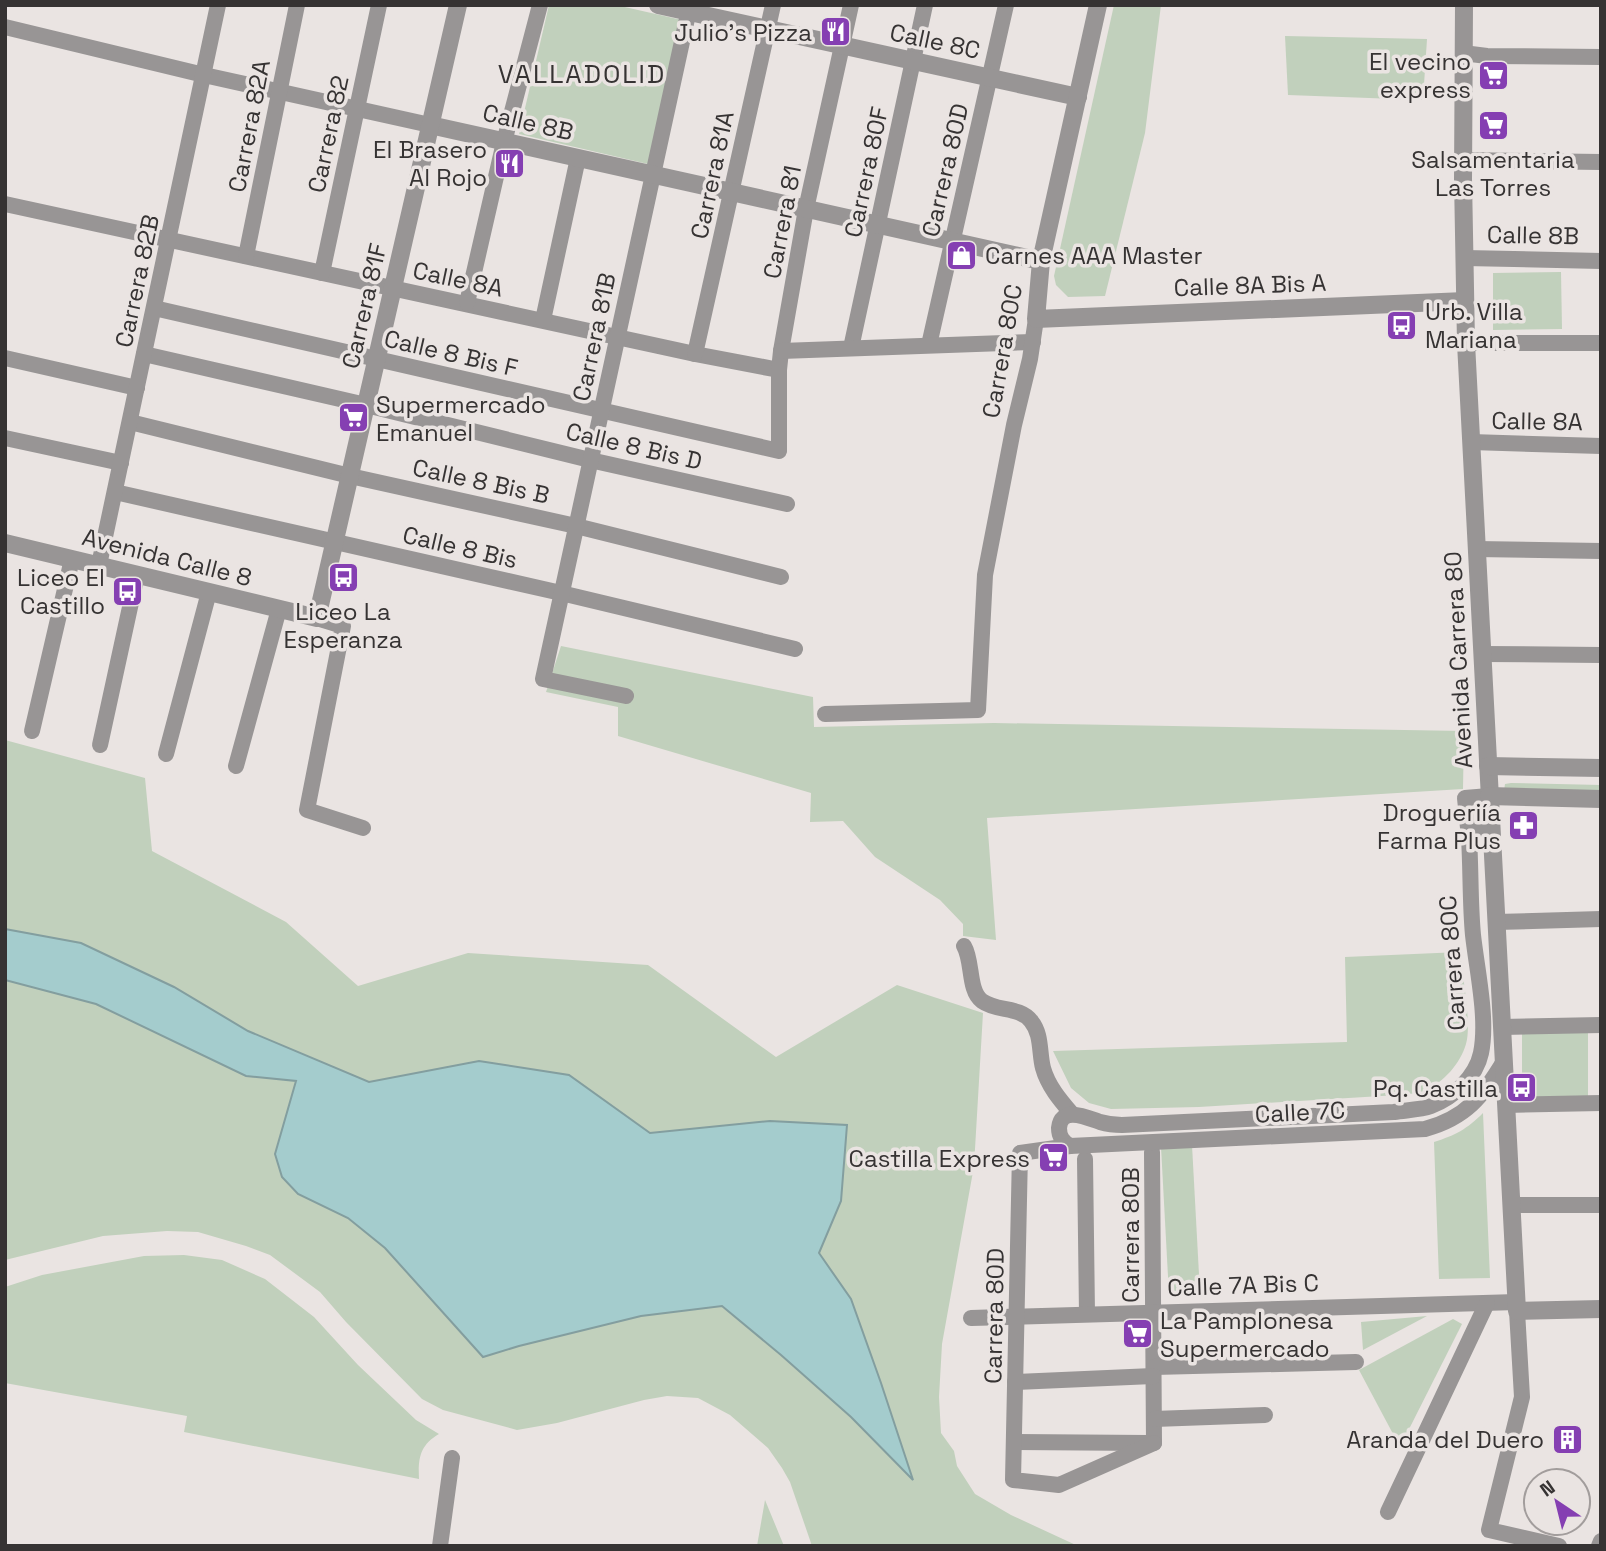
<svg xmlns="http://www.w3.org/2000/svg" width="1606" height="1551" viewBox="0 0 1606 1551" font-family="'Space Grotesk',sans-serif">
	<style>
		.green { fill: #c1d0bc }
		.water { fill: #a4cccd; stroke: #839e9f; stroke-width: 2 }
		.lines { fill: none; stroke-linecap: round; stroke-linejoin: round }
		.minor { stroke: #989595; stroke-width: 16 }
		.tertiary { stroke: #989595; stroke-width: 18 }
		.labels { text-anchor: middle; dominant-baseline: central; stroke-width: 7; stroke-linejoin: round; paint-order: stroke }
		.poi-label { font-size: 24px; fill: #363333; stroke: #eae4e2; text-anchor: end }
		.street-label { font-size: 24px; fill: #363333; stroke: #eae4e2 }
		.neighbourhood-label { font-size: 26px; letter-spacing: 2px; fill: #363333; stroke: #eae4e2 }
	</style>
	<rect width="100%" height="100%" fill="#eae4e2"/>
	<!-- green -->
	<g class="green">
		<path d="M 549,5 L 616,5 L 682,20 L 648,164 L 519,134 Z"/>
		<path d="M 1114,5 L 1161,5 L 1145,133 L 1105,296 L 1068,297 L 1056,285 L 1054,276 Z"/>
		<path d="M 1285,36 L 1427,39 L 1423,100 L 1288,95 Z"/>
		<path d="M 1561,272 L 1562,329 L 1493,330 L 1493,273 Z"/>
		<path d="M 561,646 L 813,697 L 814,727 L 994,723 L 1464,731 L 1463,789 L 987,818 L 996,940 L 963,936 L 963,924 L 940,900 L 875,857 L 843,821 L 810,822 L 811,793 L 618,736 L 618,707 L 546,692 Z"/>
		<path d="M 5,740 L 145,778 L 152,851 L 286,922 L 358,986 L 468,953 L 648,965 L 776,1057 L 897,985 L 983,1013 L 974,1166 L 942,1344 L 939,1397 L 941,1433 L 954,1451 L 957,1466 L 975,1494 L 1011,1515 L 1078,1546 L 812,1546 L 790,1482 L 782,1468 L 768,1448 L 730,1415 L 698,1398 L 667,1396 L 644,1400 L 557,1423 L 517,1430 L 443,1410 L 422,1399 L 346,1322 L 320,1292 L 270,1255 L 246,1246 L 198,1232 L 167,1231 L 103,1236 L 5,1260 Z"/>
		<path d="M 1511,783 L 1601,785 L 1601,794 L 1504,791 L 1505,784 Z"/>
		<path d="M 1460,952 C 1462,974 1472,1024 1466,1044 C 1460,1064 1444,1082 1424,1091 C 1417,1094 1406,1094 1398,1095 L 1199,1107 L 1111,1109 L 1089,1103 L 1071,1088 L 1053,1051 L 1347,1042 L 1345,957 Z"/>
		<rect x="1522" y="1032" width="66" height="66"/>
		<path d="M 1483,1113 L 1490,1278 L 1439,1279 L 1434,1142 C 1456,1135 1467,1129 1483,1113 Z"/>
		<path d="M 1192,1145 L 1200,1293 L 1169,1295 L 1161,1147 Z"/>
		<path d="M 184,1255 L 222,1260 L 265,1279 L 314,1317 L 358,1365 L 416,1420 L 439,1434 C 420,1445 418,1458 419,1479 L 184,1432 L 187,1416 L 5,1383 L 5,1287 L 42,1275 L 144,1256 Z"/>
		<path d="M 1427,1316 L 1363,1350 L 1361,1322 Z"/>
		<path d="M 1453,1319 L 1462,1324 L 1400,1447 L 1359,1370 Z"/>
		<path d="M 765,1500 L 784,1546 L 757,1546 Z"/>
	</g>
	<!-- water -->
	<path class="water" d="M 5,929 L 81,943 L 174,987 L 248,1031 L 369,1082 L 479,1061 L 569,1075 L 650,1133 L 770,1121 L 847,1125 L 841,1201 L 819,1253 L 851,1299 L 881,1383 L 913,1480 L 851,1417 L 781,1355 L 722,1306 L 641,1316 L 519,1346 L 483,1357 L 385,1248 L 348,1218 L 298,1194 L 282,1177 L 275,1154 L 296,1081 L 246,1076 L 96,1004 L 5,980 Z"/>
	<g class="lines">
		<!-- minor -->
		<g class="minor">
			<path d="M 5,27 L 204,75 L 430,125"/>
			<path d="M 1463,53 L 1487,56 L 1601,57"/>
			<path d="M 1463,160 L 1601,162"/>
			<path d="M 5,204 L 695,354 L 779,370"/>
			<path d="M 246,256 L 297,5"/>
			<path d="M 1465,258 L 1601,261"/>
			<path d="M 322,273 L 379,5"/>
			<path d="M 467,303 L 504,142 L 540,5"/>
			<path d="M 154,308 L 779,451 L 779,370 L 781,351 L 806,209 L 851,5"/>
			<path d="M 543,320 L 578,158"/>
			<path d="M 1466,343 L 1601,343"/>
			<path d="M 929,345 L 1006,5"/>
			<path d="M 851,348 L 925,5"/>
			<path d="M 781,351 L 1033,342"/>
			<path d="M 144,354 L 366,405 L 590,460 L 787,504"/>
			<path d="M 695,354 L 773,5"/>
			<path d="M 5,358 L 137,388"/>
			<path d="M 130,422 L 350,476 L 576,526 L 781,577"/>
			<path d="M 5,438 L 121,463"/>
			<path d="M 1471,442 L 1601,446"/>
			<path d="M 115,492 L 561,593 L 795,649"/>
			<path d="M 1476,549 L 1601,551"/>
			<path d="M 99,565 L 218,5"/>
			<path d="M 317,618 L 343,626 L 307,810 L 363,828"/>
			<path d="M 1482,654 L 1601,655"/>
			<path d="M 626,696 L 543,679 L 690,5"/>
			<path d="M 825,714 L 978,710 L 985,575 L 1014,425 L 1030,359 L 1036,319"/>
			<path d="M 32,731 L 72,559"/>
			<path d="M 100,745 L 137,575"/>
			<path d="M 166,754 L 209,592"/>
			<path d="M 236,766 L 279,609"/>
			<path d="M 1469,838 L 1465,798 L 1489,796"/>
			<path d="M 1496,922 L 1601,919"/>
			<path d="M 964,946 C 973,961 968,991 982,1001 C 997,1012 1019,1006 1031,1021 C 1042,1034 1039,1053 1043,1068 C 1048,1086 1060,1100 1072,1114"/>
			<path d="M 1502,1027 L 1601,1025"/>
			<path d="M 1506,1105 L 1601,1103"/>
			<path d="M 1070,1146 C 1063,1142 1059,1137 1059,1128 C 1061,1105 1088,1118 1100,1122 C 1107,1124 1115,1125 1122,1125 L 1394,1112 C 1406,1110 1420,1110 1431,1106 C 1453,1098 1476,1077 1481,1053 C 1488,1019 1477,971 1473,935 C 1470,903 1471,871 1469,838 L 1476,830 L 1491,824"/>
			<path d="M 1152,1152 L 1154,1443"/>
			<path d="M 1085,1159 L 1087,1314"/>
			<path d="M 1511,1205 L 1601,1205"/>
			<path d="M 1517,1311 L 1522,1397 L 1489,1530 L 1559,1546"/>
			<path d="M 971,1318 L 1517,1302"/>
			<path d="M 1154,1367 L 1356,1362"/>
			<path d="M 1015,1382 L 1153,1376"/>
			<path d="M 1154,1419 L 1265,1415"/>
			<path d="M 1014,1442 L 1148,1443"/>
			<path d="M 1154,1443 L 1059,1485 L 1013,1480 L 1020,1153 L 1070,1146 L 1425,1129 C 1466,1118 1483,1096 1504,1061"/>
			<path d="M 1388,1512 L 1487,1303"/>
			<path d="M 440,1546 L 452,1458"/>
			<path d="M 1599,1546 L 1601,1541"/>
		</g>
		<!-- tertiary -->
		<g class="tertiary">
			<path d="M 658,5 L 1078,97"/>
			<path d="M 1098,5 L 1041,261 L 1036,319 L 1465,301"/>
			<path d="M 1464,5 L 1463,179 L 1466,343 L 1517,1311 L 1601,1309"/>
			<path d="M 430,125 L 1041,261"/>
			<path d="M 5,543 L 317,618 L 458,5"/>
			<path d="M 1488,766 L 1601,768"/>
			<path d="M 1489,796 L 1601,799"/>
		</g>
	</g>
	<!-- icons -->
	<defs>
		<symbol id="restaurant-square" viewBox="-11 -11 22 22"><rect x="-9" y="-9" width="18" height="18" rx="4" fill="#853fb2" stroke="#eae4e2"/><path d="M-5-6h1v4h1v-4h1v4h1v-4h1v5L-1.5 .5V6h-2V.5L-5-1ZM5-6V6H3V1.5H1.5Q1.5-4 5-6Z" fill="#fff"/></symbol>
		<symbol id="supermarket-square" viewBox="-11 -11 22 22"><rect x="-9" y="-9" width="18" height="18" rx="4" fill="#853fb2" stroke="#eae4e2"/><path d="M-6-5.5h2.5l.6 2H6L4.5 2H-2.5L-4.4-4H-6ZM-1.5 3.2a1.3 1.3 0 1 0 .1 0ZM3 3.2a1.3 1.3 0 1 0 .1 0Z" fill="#fff"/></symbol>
		<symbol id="shop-square" viewBox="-11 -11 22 22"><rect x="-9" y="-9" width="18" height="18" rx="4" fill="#853fb2" stroke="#eae4e2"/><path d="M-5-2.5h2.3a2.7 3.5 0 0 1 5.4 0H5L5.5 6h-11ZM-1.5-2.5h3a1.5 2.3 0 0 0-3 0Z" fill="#fff"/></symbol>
		<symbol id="bus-square" viewBox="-11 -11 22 22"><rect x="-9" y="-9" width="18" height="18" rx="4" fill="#853fb2" stroke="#eae4e2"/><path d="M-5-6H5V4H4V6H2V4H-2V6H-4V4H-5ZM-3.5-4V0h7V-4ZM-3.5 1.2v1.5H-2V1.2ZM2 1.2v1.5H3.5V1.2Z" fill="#fff"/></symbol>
		<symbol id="pharmacy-square" viewBox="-11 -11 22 22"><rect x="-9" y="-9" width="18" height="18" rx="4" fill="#853fb2" stroke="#eae4e2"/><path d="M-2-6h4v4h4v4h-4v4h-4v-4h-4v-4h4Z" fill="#fff"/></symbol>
		<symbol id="building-square" viewBox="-11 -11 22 22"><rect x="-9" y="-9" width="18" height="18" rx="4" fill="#853fb2" stroke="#eae4e2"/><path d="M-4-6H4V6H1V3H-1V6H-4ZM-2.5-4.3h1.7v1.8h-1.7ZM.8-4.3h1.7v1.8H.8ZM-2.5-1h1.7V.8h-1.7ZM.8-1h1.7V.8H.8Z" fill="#fff"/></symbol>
	</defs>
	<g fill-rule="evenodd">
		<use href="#restaurant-square" x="818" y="14" width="35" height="35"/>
		<use href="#supermarket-square" x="1476" y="58" width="35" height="35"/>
		<use href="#supermarket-square" x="1476" y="108" width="35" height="35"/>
		<use href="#restaurant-square" x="492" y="146" width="35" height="35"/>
		<use href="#shop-square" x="944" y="238" width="35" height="35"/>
		<use href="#bus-square" x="1384" y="308" width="35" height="35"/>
		<use href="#supermarket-square" x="336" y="400" width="35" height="35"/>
		<use href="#bus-square" x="326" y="560" width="35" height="35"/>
		<use href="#bus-square" x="110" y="574" width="35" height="35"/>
		<use href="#pharmacy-square" x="1506" y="808" width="35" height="35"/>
		<use href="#bus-square" x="1504" y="1070" width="35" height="35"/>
		<use href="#supermarket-square" x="1036" y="1140" width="35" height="35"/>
		<use href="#supermarket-square" x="1120" y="1316" width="35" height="35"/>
		<use href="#building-square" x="1550" y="1422" width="35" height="35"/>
	</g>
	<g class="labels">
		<!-- poi labels -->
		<g class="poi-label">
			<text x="812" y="32">Julio's Pizza</text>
			<text x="1471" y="61">El vecino<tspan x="1471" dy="28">express</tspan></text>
			<text x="487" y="149">El Brasero<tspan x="487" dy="28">Al Rojo</tspan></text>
			<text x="1493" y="159" text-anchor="middle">Salsamentaria<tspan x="1493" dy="28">Las Torres</tspan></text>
			<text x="985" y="255" text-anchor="start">Carnes AAA Master</text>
			<text x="1425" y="311" text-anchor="start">Urb. Villa<tspan x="1425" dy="28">Mariana</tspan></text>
			<text x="376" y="404" text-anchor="start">Supermercado<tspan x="376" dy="28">Emanuel</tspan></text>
			<text x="105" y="577">Liceo El<tspan x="105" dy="28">Castillo</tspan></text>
			<text x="343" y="611" text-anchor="middle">Liceo La<tspan x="343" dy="28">Esperanza</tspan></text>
			<text x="1501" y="812">Drogueriía<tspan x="1501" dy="28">Farma Plus</tspan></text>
			<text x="1498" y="1088">Pq. Castilla</text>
			<text x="1030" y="1158">Castilla Express</text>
			<text x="1160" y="1320" text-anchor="start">La Pamplonesa<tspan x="1160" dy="28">Supermercado</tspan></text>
			<text x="1544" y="1439">Aranda del Duero</text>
		</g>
		<!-- street labels -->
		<g class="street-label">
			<text transform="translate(935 41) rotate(12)">Calle 8C</text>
			<text transform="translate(528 122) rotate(13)">Calle 8B</text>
			<text transform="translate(249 126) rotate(-79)">Carrera 82A</text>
			<text transform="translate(328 134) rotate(-78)">Carrera 82</text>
			<text transform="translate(945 170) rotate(-77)">Carrera 80D</text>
			<text transform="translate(866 172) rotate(-78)">Carrera 80F</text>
			<text transform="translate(712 175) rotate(-78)">Carrera 81A</text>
			<text transform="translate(782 222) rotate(-79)">Carrera 81</text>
			<text transform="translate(1533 235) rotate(1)">Calle 8B</text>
			<text transform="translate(458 279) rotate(12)">Calle 8A</text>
			<text transform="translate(137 281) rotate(-78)">Carrera 82B</text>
			<text transform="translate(1250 285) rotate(-2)">Calle 8A Bis A</text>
			<text transform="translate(364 306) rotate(-77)">Carrera 81F</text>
			<text transform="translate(594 337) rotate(-78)">Carrera 81B</text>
			<text transform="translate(1002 351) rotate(-80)">Carrera 80C</text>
			<text transform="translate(451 353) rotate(13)">Calle 8 Bis F</text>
			<text transform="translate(1537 421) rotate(1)">Calle 8A</text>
			<text transform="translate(634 446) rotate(13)">Calle 8 Bis D</text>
			<text transform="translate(481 481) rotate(12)">Calle 8 Bis B</text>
			<text transform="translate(460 547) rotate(13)">Calle 8 Bis</text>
			<text transform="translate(167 557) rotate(14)">Avenida Calle 8</text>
			<text transform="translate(1458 660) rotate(-93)">Avenida Carrera 80</text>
			<text transform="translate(1452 963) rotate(-94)">Carrera 80C</text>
			<text transform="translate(1300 1112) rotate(-3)">Calle 7C</text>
			<text transform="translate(1130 1235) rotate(-90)">Carrera 80B</text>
			<text transform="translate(1243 1285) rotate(-2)">Calle 7A Bis C</text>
			<text transform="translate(994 1316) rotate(-89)">Carrera 80D</text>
		</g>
		<!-- neighbourhood labels -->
		<g class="neighbourhood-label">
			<text x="582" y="74">VALLADOLID</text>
		</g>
	</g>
	<!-- border -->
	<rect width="1606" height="1551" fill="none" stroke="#363333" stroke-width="14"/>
	<!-- north arrow -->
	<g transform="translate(1557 1502) rotate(325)"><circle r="33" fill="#eae4e2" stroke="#a29d9c" stroke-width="2"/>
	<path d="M0-5L12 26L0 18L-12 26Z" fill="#853fb2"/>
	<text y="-10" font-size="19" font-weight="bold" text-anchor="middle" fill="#363333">N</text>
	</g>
</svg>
